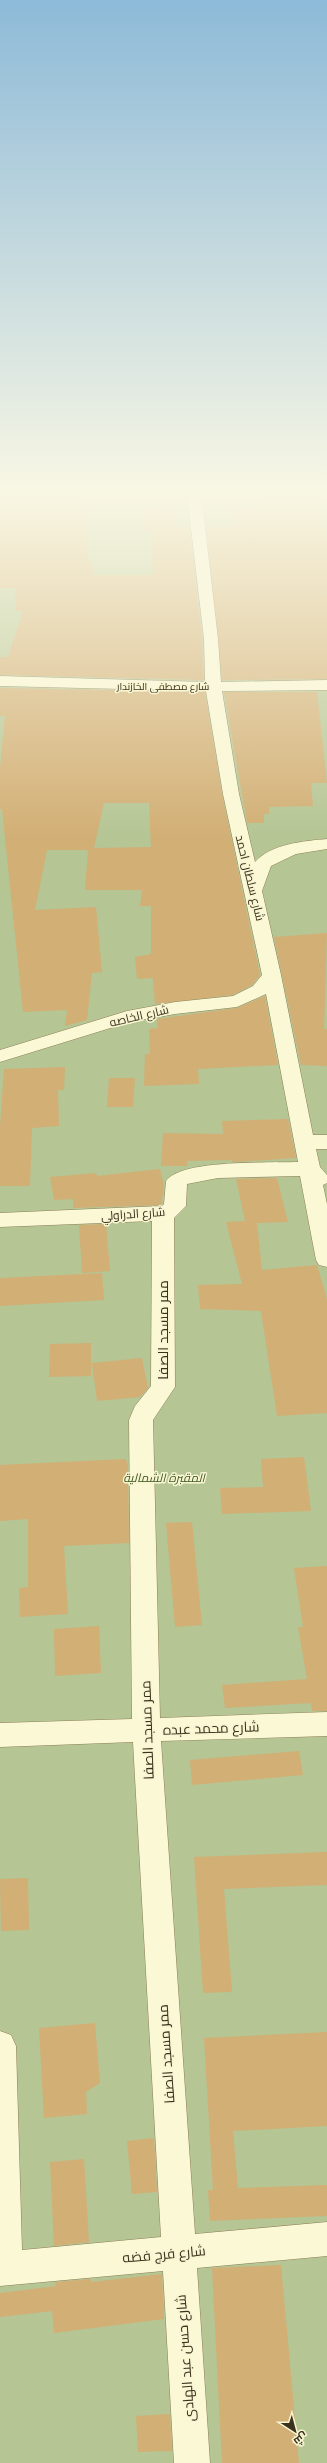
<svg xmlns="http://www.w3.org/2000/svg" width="327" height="2463" viewBox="0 0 327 2463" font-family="'Roboto Serif',Cairo,serif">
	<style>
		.cemetery { fill: #b5c594 }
		.building { fill: #d2af75; fill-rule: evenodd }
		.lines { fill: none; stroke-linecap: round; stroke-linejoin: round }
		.minor-casing { stroke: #8d7f57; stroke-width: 1 }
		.minor { fill: #fbf8d6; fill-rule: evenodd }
		.labels { text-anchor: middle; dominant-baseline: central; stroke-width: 3; stroke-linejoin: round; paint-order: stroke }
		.far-street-label { font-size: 10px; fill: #3b321d; stroke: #f8f5d2 }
		.street-label { font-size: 12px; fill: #3b321d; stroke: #f8f5d2 }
		.park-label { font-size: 12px; font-style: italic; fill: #405922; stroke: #f8f5d2 }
		.near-street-label { font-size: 14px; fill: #3b321d; stroke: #f8f5d2 }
	</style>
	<rect width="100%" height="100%" fill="#f1edc2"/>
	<!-- cemetery -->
	<rect class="cemetery" x="0" y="493" width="327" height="1970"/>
	<!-- building -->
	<g class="building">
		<path d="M 0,493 L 83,493 L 89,561 L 92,561 L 93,575 L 153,575 L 151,531 L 143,532 L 141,507 L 172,506 L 175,526 L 189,526 L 202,639 L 203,680 L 0,675 L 0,657 L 8,657 L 23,611 L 16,611 L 15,588 L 0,588 Z"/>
		<path d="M 278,493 L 318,493 L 327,541 L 327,679 L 222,680 L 206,526 L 236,526 L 230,510 L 247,509 L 245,503 L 284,501 Z"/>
		<path d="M 0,688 L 205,692 L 222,794 L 260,975 L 252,985 L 233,995 L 155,1004 L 153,978 L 137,979 L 135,957 L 151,954 L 151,906 L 140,906 L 142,890 L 85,890 L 88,850 L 47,850 L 35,910 L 96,907 L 102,972 L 92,973 L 87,1020 L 65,1026 L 67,1010 L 23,1012 L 2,809 L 0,809 L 0,768 L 5,716 L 0,716 ZM 104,803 L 149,803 L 151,847 L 94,848 Z"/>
		<path d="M 224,692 L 317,692 L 327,783 L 311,783 L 313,806 L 269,807 L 269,814 L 264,814 L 264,823 L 247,823 Z"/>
		<path d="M 327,933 L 324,1029 L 327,1029 L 327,1066 L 301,1065 L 274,937 Z"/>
		<path d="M 265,996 L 278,1065 L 198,1069 L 199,1084 L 144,1086 L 145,1054 L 150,1054 L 149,1029 L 158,1028 L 157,1019 L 237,1008 Z"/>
		<path d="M 65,1067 L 64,1090 L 58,1090 L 59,1126 L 32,1128 L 30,1186 L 0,1186 L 0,1126 L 4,1069 Z"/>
		<path d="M 109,1078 L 135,1078 L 133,1107 L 107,1107 Z"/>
		<path d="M 288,1119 L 296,1158 L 232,1162 L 232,1160 L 187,1161 L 187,1166 L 161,1166 L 163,1133 L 223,1134 L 222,1121 Z"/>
		<path d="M 160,1169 L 164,1186 L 161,1205 L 73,1208 L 73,1199 L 54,1200 L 50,1177 L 96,1173 L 97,1176 Z"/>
		<path d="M 277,1178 L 288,1222 L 257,1223 L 262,1270 L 317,1265 L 327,1299 L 327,1413 L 277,1416 L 261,1311 L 200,1309 L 198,1285 L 242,1284 L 226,1222 L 245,1221 L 236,1179 Z"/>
		<path d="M 106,1224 L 110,1271 L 82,1273 L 79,1225 Z"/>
		<path d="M 102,1273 L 104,1300 L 0,1306 L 0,1278 Z"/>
		<path d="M 91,1343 L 91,1376 L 49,1377 L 50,1344 Z"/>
		<path d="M 142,1358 L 148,1388 L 140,1397 L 97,1401 L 92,1363 Z"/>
		<path d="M 304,1457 L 311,1511 L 222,1514 L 220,1488 L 263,1487 L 261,1459 Z"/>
		<path d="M 125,1459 L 128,1464 L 129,1543 L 64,1546 L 68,1614 L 20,1617 L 19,1588 L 28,1587 L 28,1519 L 0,1521 L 0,1465 Z"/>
		<path d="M 192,1522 L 202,1625 L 175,1627 L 166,1523 Z"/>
		<path d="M 327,1566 L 327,1711 L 312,1711 L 311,1703 L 225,1708 L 222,1685 L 307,1679 L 298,1627 L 303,1627 L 294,1568 Z"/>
		<path d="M 99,1626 L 101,1673 L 55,1676 L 54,1629 Z"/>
		<path d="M 299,1751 L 303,1775 L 192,1785 L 190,1760 Z"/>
		<path d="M 327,1852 L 327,1885 L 224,1889 L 232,1992 L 203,1993 L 194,1857 Z"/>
		<path d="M 28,1878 L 29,1930 L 1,1931 L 0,1879 Z"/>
		<path d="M 95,2023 L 100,2083 L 86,2092 L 87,2114 L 44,2118 L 39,2028 Z"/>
		<path d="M 327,2032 L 327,2126 L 233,2131 L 238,2188 L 327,2185 L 327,2216 L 210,2221 L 208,2190 L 213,2190 L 204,2038 Z"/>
		<path d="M 154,2138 L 157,2192 L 132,2194 L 127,2141 Z"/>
		<path d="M 84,2159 L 89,2242 L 54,2246 L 50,2162 Z"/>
		<path d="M 281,2265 L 299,2463 L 222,2463 L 212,2268 Z"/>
		<path d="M 162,2274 L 164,2319 L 54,2333 L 52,2311 L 0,2317 L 0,2293 L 56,2286 L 55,2282 L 91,2279 L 91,2282 Z"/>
		<path d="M 170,2414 L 172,2451 L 138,2452 L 136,2416 Z"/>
	</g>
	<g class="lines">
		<defs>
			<path id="minor" d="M 187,493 L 201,493 L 218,639 L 221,682 L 327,680 L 327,690 L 222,691 L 239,794 L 255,862 C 271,844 304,841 327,839 L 327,849 L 296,854 L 271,866 L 262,891 L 281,975 L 313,1135 L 327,1135 L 327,1149 L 316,1149 L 320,1167 L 327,1175 L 327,1183 L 323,1185 L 327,1204 L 327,1267 L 319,1265 L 316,1260 L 300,1176 L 218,1178 L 187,1184 L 186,1206 L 174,1218 L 175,1387 L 153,1420 L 160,1718 L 327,1712 L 327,1736 L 161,1741 L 195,2234 L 327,2222 L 327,2256 L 197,2268 L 210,2463 L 174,2463 L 163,2271 L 0,2286 L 0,2031 L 11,2035 L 16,2046 L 22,2250 L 161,2237 L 133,1742 L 0,1747 L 0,1723 L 132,1719 L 129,1420 L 135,1406 L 151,1386 L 152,1221 L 0,1227 L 0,1213 L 162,1206 L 164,1204 L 166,1181 C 181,1159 271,1163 298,1162 L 266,994 L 237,1007 L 175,1014 L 130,1022 L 0,1062 L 0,1050 L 127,1011 L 175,1002 L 233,996 L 253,986 L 262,975 L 223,794 L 206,691 L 0,686 L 0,676 L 205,682 L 204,639 Z"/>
		</defs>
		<!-- minor casing -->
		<use href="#minor" class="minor-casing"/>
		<!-- minor -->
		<use href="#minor" class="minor"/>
	</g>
	<!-- sky -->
	<linearGradient id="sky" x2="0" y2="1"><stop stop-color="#8dbad8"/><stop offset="0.59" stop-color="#f9f7e4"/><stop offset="1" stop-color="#f9f7e4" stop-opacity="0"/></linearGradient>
	<rect width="327" height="837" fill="url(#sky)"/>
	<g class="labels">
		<!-- far-street labels -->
		<g class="far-street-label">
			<text x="163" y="686">شارع مصطفى الخازندار</text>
		</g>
		<!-- street labels -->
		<g class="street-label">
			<text transform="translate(250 878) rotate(76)">شارع سلطان احمد</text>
			<text transform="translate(139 1016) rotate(-13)">شارع الخاصه</text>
			<text transform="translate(133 1214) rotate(-4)">شارع الدراولي</text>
		</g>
		<!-- park labels -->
		<g class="park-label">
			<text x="164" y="1478">المقبرة الشمالية</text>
		</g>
		<!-- near-street labels -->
		<g class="near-street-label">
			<text transform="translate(163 1330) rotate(-90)">ممر مسجد الصفا</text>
			<text transform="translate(211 1728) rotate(-2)">شارع محمد عبده</text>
			<text transform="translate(147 1730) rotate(-92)">ممر مسجد الصفا</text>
			<text transform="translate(166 2054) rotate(-94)">ممر مسجد الصفا</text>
			<text transform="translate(164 2254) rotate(-5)">شارع فرج فضه</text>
			<text transform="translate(185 2358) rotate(-94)">شارع حسن عبد الهادى</text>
		</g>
	</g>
	<!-- north arrow -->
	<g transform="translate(295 2431) rotate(144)" stroke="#f8f5d2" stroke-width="3" paint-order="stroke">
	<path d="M0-3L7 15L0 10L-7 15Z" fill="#3b321d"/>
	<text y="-6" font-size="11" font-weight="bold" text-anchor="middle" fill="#3b321d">ش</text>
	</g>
</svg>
